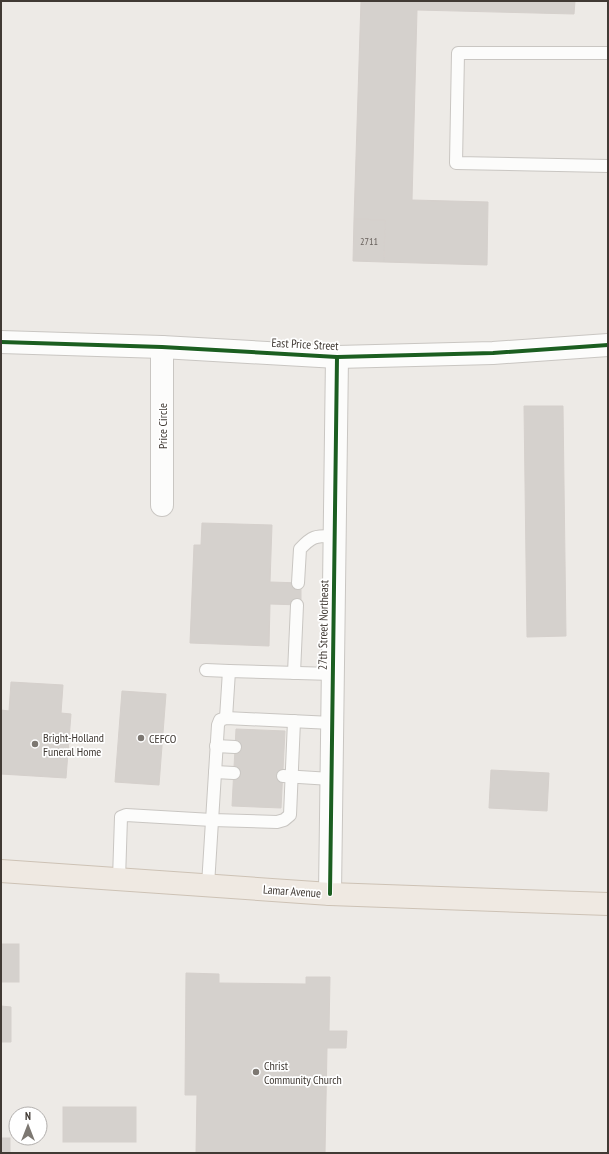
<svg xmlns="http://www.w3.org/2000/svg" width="609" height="1154" viewBox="0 0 609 1154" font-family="'PT Sans Narrow',sans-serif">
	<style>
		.building { fill: #d5d1cd; stroke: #d5d0cc }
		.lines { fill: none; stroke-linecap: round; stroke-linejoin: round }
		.lane-casing { stroke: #c9c6c2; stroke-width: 14 }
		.street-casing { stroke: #c9c6c2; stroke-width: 24 }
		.primary-casing { stroke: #cdc2b5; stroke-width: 24 }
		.lane { stroke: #fcfcfb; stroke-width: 12 }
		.street { stroke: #fcfcfb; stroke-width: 22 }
		.primary { stroke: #efe9e2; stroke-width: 22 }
		.cycleway-casing { stroke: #fff; stroke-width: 6 }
		.cycleway { stroke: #1b5e20; stroke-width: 4 }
		.poi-dot { fill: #7d7872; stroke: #fff; stroke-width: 1.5 }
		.labels { text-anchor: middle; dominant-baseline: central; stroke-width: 3.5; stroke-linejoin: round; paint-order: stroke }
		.number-label { font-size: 10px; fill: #68615c }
		.street-label { font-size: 12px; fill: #413a34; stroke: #fff }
		.poi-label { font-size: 12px; fill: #413a34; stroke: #fff; text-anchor: start }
	</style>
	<rect width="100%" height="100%" fill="#edeae6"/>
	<!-- building -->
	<g class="building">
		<path d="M 361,1 L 575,1 L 574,14 L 417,10 L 412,200 L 488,202 L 487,265 L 384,262 L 385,220 L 354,219 Z"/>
		<path d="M 354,219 L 385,220 L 384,262 L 353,261 Z"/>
		<path d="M 524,406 L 563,406 L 566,636 L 527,637 Z"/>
		<path d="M 202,523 L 272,525 L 270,582 L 301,583 L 301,605 L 270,604 L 269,646 L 190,643 L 194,545 L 201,545 Z"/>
		<path d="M 11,682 L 63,685 L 61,713 L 71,714 L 66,778 L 1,774 L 1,710 L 9,711 Z"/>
		<path d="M 122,691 L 166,694 L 159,785 L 115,782 Z"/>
		<path d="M 236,729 L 285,731 L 281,808 L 232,806 Z"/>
		<path d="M 491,770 L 549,773 L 547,811 L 489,808 Z"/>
		<rect x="1" y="944" width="18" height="38"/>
		<path d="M 186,973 L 219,974 L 219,983 L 306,984 L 306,977 L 330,977 L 329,1031 L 347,1031 L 346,1048 L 327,1048 L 325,1153 L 196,1153 L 197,1095 L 185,1095 Z"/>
		<path d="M 1,1006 L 11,1007 L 11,1042 L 1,1042 Z"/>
		<rect x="63" y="1107" width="73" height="35"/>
		<rect x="1" y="1138" width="9" height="15"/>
	</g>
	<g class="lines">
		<defs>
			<g id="lane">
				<path d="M 608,53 L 458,53 L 456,163 L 608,166"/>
				<path d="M 298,583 L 300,549 C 313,535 316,536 335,536"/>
				<path d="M 206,670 L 229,671"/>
				<path d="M 294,673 L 297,605"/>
				<path d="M 226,718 L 229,671 L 333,674"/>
				<path d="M 216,746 L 235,747"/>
				<path d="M 215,772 L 234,773"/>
				<path d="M 283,776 L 331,779"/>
				<path d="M 119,879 L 121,817 L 126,815 L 212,820 L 277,822 L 284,820 L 290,815 L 294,721"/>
				<path d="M 208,885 L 218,725 L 220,720 L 226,718 L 332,723"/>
			</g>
			<g id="street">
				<path d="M 1,342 L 162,347 L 337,357 L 493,353 L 608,345"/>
				<path d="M 162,347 L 162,505"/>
				<path d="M 330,894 L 337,357"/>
			</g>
			<path id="primary" d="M 1,871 L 330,894 L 608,904"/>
		</defs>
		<!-- lane casing -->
		<use href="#lane" class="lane-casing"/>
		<!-- street casing -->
		<use href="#street" class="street-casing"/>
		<!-- primary casing -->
		<use href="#primary" class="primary-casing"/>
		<!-- lane -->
		<use href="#lane" class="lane"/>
		<!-- street -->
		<use href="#street" class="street"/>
		<!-- primary -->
		<use href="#primary" class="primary"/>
		<defs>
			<g id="cycleway">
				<path d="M 1,342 L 162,347 L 337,357 L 493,353 L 608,345"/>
				<path d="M 330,894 L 337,357"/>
			</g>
		</defs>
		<!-- cycleway casing -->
		<use href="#cycleway" class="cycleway-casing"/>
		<!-- cycleway -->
		<use href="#cycleway" class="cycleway"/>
	</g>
	<!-- markers -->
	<g class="poi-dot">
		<circle cx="141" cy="738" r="4"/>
		<circle cx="35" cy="744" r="4"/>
		<circle cx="256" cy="1072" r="4"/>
	</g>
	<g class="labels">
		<!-- number labels -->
		<g class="number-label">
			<text x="369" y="241">2711</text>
		</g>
		<!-- street labels -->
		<g class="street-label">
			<text transform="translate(305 344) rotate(3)">East Price Street</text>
			<text transform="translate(162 426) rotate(-90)">Price Circle</text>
			<text transform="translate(323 625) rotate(-89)">27th Street Northeast</text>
			<text transform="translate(292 891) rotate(4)">Lamar Avenue</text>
		</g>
		<!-- poi labels -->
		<g class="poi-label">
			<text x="43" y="737">Bright-Holland<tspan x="43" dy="14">Funeral Home</tspan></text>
			<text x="149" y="738">CEFCO</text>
			<text x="264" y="1065">Christ<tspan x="264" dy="14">Community Church</tspan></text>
		</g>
	</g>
	<!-- border -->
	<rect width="609" height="1154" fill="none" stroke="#413a34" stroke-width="4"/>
	<!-- north arrow -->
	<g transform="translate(28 1126)"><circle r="19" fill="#ffffff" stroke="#b3b0ae"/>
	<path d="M0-3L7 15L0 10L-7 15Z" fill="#7d7872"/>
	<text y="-6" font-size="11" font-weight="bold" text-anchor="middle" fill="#413a34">N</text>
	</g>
</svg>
